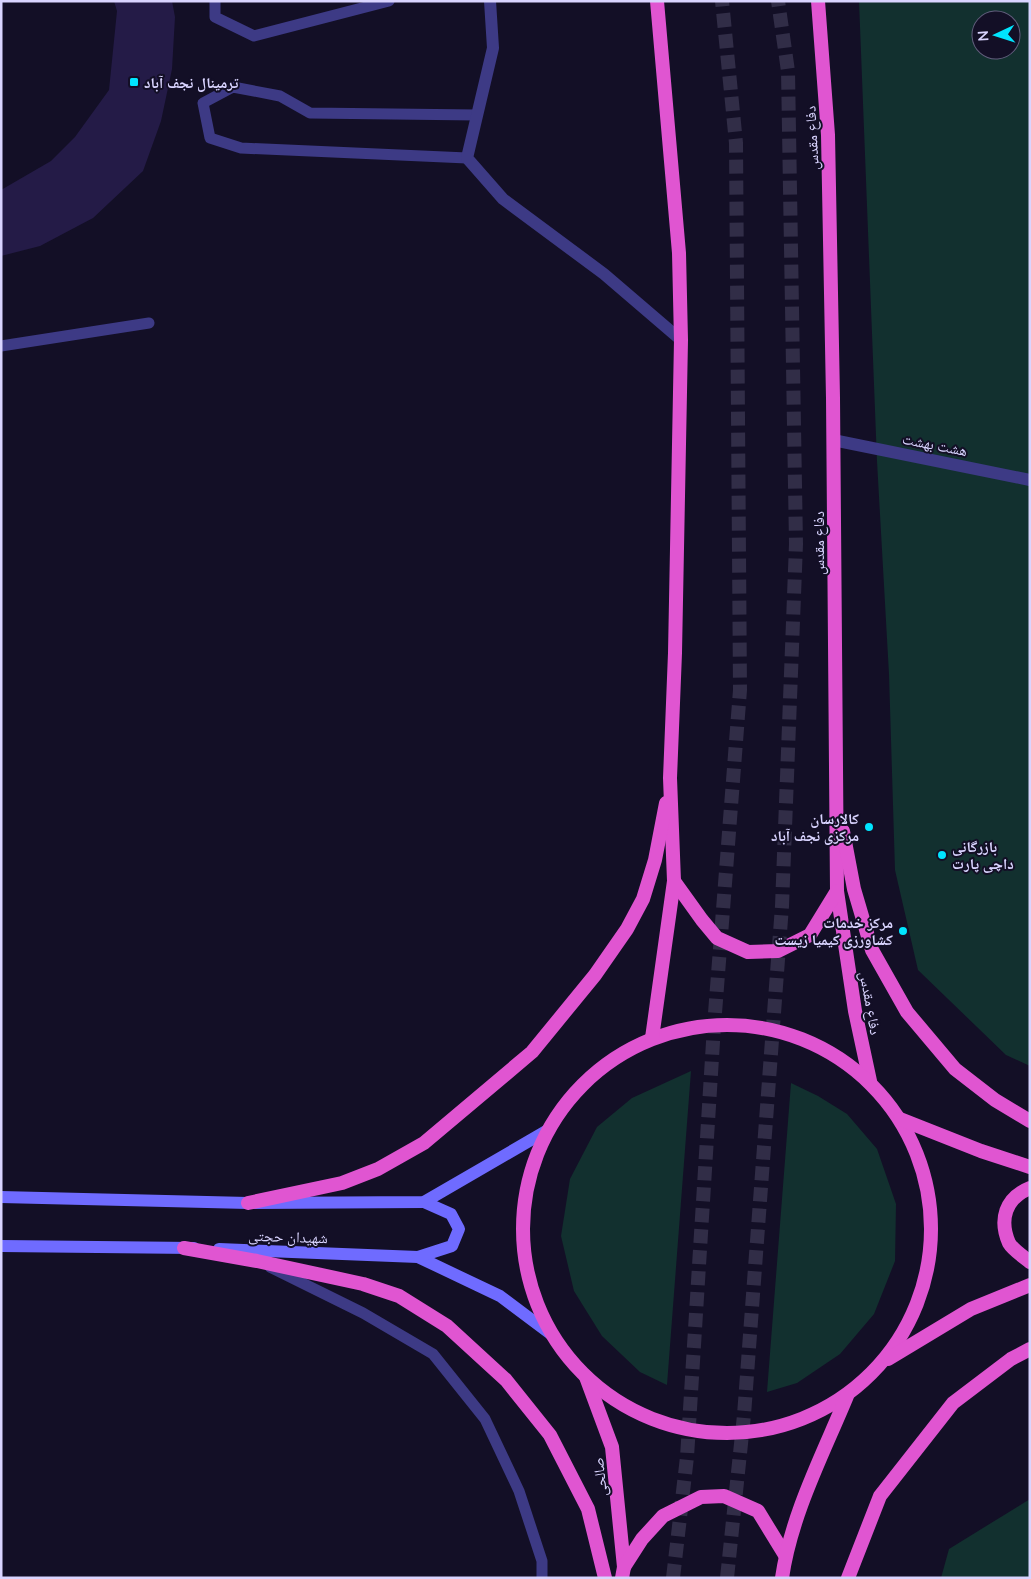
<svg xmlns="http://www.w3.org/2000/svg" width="1031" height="1579" viewBox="0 0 1031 1579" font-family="Lato,'Noto Naskh Arabic',sans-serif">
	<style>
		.green { fill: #12302f; fill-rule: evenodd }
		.building { fill: #241b47 }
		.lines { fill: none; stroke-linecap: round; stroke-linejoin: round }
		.trunk-tunnel { stroke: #312d47; stroke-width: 14; stroke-dasharray: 14 7; stroke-linecap: butt }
		.service { stroke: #3d3a85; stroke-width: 11 }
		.minor { stroke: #3d3a85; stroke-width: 12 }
		.tertiary { stroke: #3d3a85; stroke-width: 12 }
		.secondary { stroke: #6f6bff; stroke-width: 12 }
		.trunk { stroke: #e055d1; stroke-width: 14 }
		.poi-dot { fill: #00e5ff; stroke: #130f26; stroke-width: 2 }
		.labels { text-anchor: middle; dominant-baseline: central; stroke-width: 4; stroke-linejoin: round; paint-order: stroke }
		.poi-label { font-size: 15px; font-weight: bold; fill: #d9d4ff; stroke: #130f26; text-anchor: start }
		.street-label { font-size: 15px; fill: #d9d4ff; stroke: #130f26 }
	</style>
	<rect width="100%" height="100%" fill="#130f26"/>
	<!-- green -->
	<g class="green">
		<path d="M 859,1 L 1030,1 L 1030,1066 L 1006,1055 L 918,970 L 895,870 L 889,674 L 877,461 ZM 981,20 L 1011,20 L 1011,50 L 981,50 Z"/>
		<path d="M 691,1071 L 667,1385 L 640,1372 L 602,1336 L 574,1291 L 561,1236 L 570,1179 L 597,1127 L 632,1098 Z"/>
		<path d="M 791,1083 L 818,1096 L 847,1114 L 877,1149 L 896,1204 L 895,1261 L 874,1314 L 840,1354 L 797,1383 L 767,1392 Z"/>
		<path d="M 1030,1499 L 1030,1578 L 941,1578 L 949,1549 Z"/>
	</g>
	<!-- building -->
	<path class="building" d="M 114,1 L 172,1 L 175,17 L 172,69 L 161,121 L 143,171 L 93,218 L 40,246 L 1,256 L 1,190 L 51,161 L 75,137 L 109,90 L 117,11 Z"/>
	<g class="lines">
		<!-- trunk-tunnel -->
		<g class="trunk-tunnel">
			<path d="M 673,1578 L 687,1457 L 714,1026 L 740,690 L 736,143 L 722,1"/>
			<path d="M 727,1578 L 744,1415 L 782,906 L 796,544 L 788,71 L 778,1"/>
		</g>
		<!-- service -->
		<g class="service">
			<path d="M 215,1 L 215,17 L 254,36 L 389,1"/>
			<path d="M 467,158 L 241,148 L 210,138 L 203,103 L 233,87 L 280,96 L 310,113 L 477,115"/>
			<path d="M 1,346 L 149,323"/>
			<path d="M 270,1267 L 363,1313 L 433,1354 L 485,1419 L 519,1491 L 542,1561 L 542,1578"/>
		</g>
		<!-- minor -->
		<path class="minor" d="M 833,440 L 1030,480"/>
		<!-- tertiary -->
		<path class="tertiary" d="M 490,1 L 493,48 L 467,158 L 503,199 L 604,274 L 681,340"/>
		<!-- secondary -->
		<g class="secondary">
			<path d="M 1,1197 L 248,1203 L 424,1202 L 548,1130"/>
			<path d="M 1,1246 L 194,1248"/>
			<path d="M 219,1249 L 418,1257 L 500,1296 L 552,1335"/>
			<path d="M 418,1257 L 452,1246 L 459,1229 L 451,1214 L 424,1202"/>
		</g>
		<!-- trunk -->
		<g class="trunk">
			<path d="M 818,1 L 828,135 L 833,398 L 837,891 L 855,1011 L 870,1081"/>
			<path d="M 843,831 L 854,889 L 872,950 L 907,1012 L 955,1069 L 995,1100 L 1030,1121"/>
			<path d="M 674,881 L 702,920 L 717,938 L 748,952 L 778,951 L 810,935 L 837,891"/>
			<circle cx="727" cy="1229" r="204"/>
			<path d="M 652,1038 L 674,881 L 670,778 L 675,653 L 681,340 L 679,253 L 657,1"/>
			<path d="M 900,1119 L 981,1151 L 1030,1167"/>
			<path d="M 1030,1188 C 1005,1198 999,1220 1009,1243 C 1013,1250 1024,1257 1030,1262"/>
			<path d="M 248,1203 L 342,1183 L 378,1169 L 424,1143 L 532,1052 L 595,975 L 627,929 L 643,899 L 655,860 L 666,803"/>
			<path d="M 184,1248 L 257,1261 L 363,1284 L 399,1296 L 447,1326 L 506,1380 L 550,1435 L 588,1509 L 605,1578"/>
			<path d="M 888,1359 L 971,1309 L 1030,1285"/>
			<path d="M 586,1377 L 612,1447 L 624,1567 L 622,1578"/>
			<path d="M 624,1567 L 642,1539 L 663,1516 L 701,1497 L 724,1496 L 758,1511 L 785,1555"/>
			<path d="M 782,1578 C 791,1515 823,1454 847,1396"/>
			<path d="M 848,1578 L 880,1496 L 953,1403 L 1011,1359 L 1030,1349"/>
		</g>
	</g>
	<!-- markers -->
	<g class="poi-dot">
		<rect x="129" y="77" width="10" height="10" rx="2.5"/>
		<circle cx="869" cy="827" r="5"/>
		<circle cx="942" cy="855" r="5"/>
		<circle cx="903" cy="931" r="5"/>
	</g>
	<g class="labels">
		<!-- poi labels -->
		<g class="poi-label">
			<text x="144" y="82">ترمینال نجف آباد</text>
			<text x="859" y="818" text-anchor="end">کالارسان<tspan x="859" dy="17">مرکزی نجف آباد</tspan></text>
			<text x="952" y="846">بازرگانی<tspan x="952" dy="17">داچی پارت</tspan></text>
			<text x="893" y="922" text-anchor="end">مرکز خدمات<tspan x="893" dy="17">کشاورزی کیمیا زیست</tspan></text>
		</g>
		<!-- street labels -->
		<g class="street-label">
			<text transform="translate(811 138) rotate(-93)">دفاع مقدس</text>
			<text transform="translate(935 444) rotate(11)">هشت بهشت</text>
			<text transform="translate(818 543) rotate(-90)">دفاع مقدس</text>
			<text transform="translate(871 1003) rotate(80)">دفاع مقدس</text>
			<text transform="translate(288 1236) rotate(2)">شهیدان حجتی</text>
			<text transform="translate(599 1477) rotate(-96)">صالحی</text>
		</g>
	</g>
	<!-- border -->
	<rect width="1031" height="1579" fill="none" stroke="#d9d4ff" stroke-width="5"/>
	<!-- north arrow -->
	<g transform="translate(996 35) rotate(266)"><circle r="24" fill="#130f26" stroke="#625e7d"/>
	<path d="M0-4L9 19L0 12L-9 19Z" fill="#00e5ff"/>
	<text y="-8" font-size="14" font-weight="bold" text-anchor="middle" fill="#d9d4ff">N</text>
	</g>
</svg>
